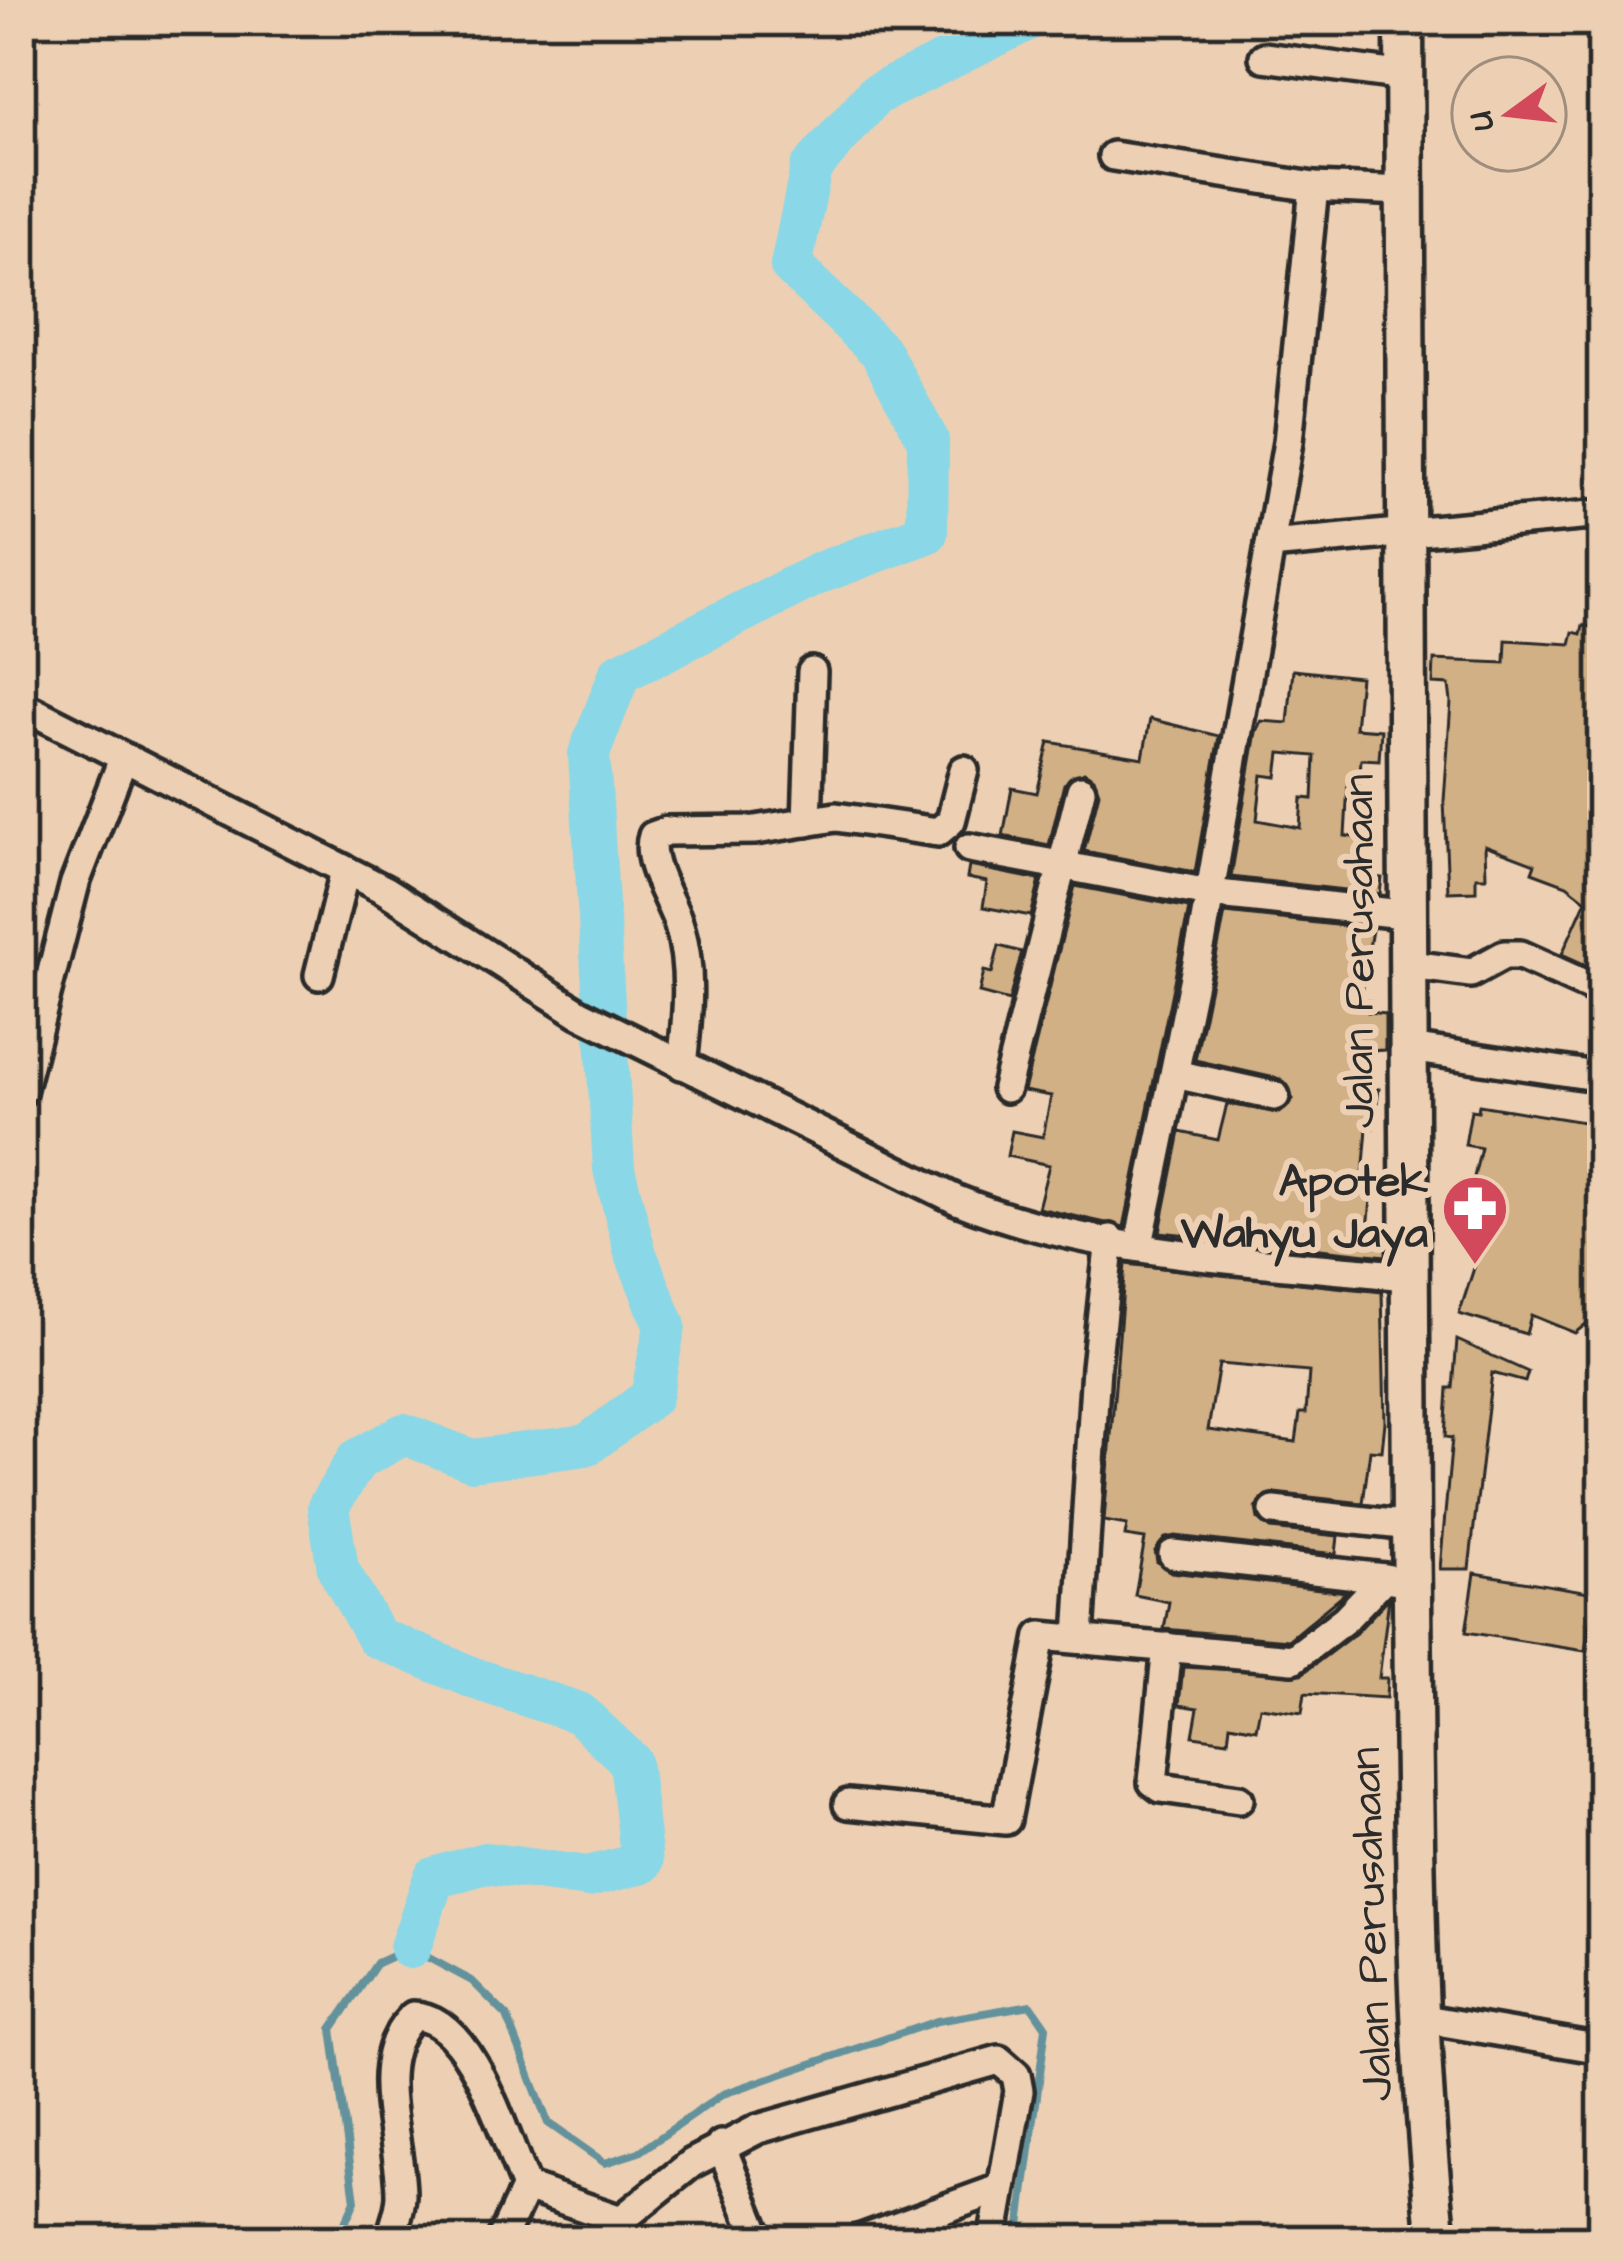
<svg xmlns="http://www.w3.org/2000/svg" width="1623" height="2261" viewBox="0 0 1623 2261" font-family="'Architects Daughter',sans-serif">
	<style>
		.lines { fill: none; stroke-linecap: round; stroke-linejoin: round }
		.stream { stroke: #63929c; stroke-width: 8 }
		.river { stroke: #89d7e7; stroke-width: 42 }
		.building { fill: #d2b085; stroke: #2b2b2b; stroke-width: 3; fill-rule: evenodd }
		.minor-casing { stroke: #2b2b2b; stroke-width: 36 }
		.major-casing { stroke: #2b2b2b; stroke-width: 45 }
		.minor { stroke: #edd0b3; stroke-width: 27 }
		.major { stroke: #edd0b3; stroke-width: 36 }
		.labels { text-anchor: middle; dominant-baseline: central; stroke-width: 12; stroke-linejoin: round; paint-order: stroke }
		.street-label { font-size: 45px; fill: #2b2b2b; stroke: #edd0b3 }
		.poi-label { font-size: 45px; font-weight: bold; fill: #2b2b2b; stroke: #edd0b3; text-anchor: end }
	</style>
	<rect width="100%" height="100%" fill="#edd0b3"/>
	<filter id="ink" filterUnits="userSpaceOnUse"><feTurbulence type="fractalNoise" baseFrequency=".00833" numOctaves="2"/><feDisplacementMap in="SourceGraphic" scale="24" xChannelSelector="R" yChannelSelector="G"/><feConvolveMatrix kernelMatrix="1 2 1 2 8 2 1 2 1" color-interpolation-filters="sRGB"/></filter>
	<g filter="url(#ink)">
		<g class="lines">
			<!-- stream -->
			<path class="stream" d="M 337,2240 L 355,2201 L 332,2029 L 377,1963 L 410,1948 L 472,1981 L 507,2016 L 548,2123 L 605,2163 L 639,2152 L 723,2094 L 937,2021 L 1031,2005 L 1046,2027 L 1018,2240"/>
			<!-- river -->
			<path class="river" d="M 410,1948 L 434,1878 L 485,1863 L 588,1877 L 642,1863 L 630,1761 L 579,1713 L 476,1679 L 376,1637 L 338,1569 L 328,1507 L 357,1460 L 404,1434 L 472,1460 L 587,1445 L 651,1397 L 665,1326 L 635,1252 L 614,1169 L 589,754 L 620,673 L 822,572 L 927,533 L 928,440 L 880,351 L 791,266 L 811,168 L 875,95 L 1026,21"/>
		</g>
		<!-- building -->
		<g class="building">
			<path d="M 1583,625 L 1602,629 L 1602,972 L 1562,954 L 1586,900 L 1567,885 L 1532,872 L 1535,864 L 1485,845 L 1486,877 L 1476,877 L 1476,891 L 1448,892 L 1444,801 L 1451,702 L 1449,685 L 1433,684 L 1434,660 L 1505,663 L 1506,640 L 1570,644 L 1573,632 L 1581,634 Z"/>
			<path d="M 1293,670 L 1360,677 L 1355,728 L 1381,730 L 1379,760 L 1361,759 L 1359,786 L 1348,785 L 1345,836 L 1368,839 L 1364,876 L 1382,878 L 1380,894 L 1231,877 L 1256,732 L 1261,721 L 1288,723 ZM 1280,753 L 1315,756 L 1313,799 L 1302,798 L 1300,828 L 1257,820 L 1262,775 L 1277,777 Z"/>
			<path d="M 1150,719 L 1219,736 L 1195,872 L 1084,851 L 1099,793 L 1094,778 L 1084,772 L 1064,784 L 1049,845 L 1003,836 L 1012,788 L 1037,793 L 1049,742 L 1143,758 Z"/>
			<path d="M 969,866 L 1040,880 L 1031,916 L 983,907 L 987,882 L 967,878 Z"/>
			<path d="M 1075,886 L 1189,908 L 1124,1227 L 1038,1208 L 1049,1165 L 1007,1156 L 1012,1131 L 1043,1137 L 1051,1096 L 1024,1091 Z"/>
			<path d="M 1225,913 L 1372,929 L 1361,1000 L 1370,1001 L 1368,1012 L 1385,1014 L 1385,1050 L 1368,1051 L 1362,1087 L 1379,1089 L 1373,1128 L 1367,1128 L 1362,1189 L 1372,1190 L 1368,1229 L 1386,1241 L 1386,1256 L 1160,1232 L 1180,1132 L 1218,1140 L 1227,1104 L 1279,1113 L 1293,1099 L 1280,1079 L 1195,1060 Z"/>
			<path d="M 999,946 L 1022,952 L 1009,1001 L 979,993 L 984,971 L 992,973 Z"/>
			<path d="M 1479,1105 L 1602,1125 L 1602,1311 L 1575,1333 L 1531,1315 L 1526,1334 L 1459,1314 L 1492,1213 L 1467,1206 L 1481,1148 L 1465,1145 L 1471,1110 L 1478,1111 Z"/>
			<path d="M 1125,1264 L 1382,1292 L 1385,1422 L 1382,1451 L 1370,1450 L 1363,1503 L 1275,1493 L 1256,1508 L 1258,1519 L 1271,1529 L 1338,1536 L 1336,1554 L 1175,1536 L 1165,1538 L 1155,1551 L 1157,1562 L 1171,1572 L 1346,1592 L 1288,1640 L 1164,1629 L 1169,1602 L 1135,1595 L 1145,1539 L 1125,1536 L 1127,1525 L 1104,1521 ZM 1219,1364 L 1309,1372 L 1306,1413 L 1300,1413 L 1296,1442 L 1208,1430 Z"/>
			<path d="M 1457,1340 L 1528,1372 L 1525,1382 L 1492,1373 L 1469,1569 L 1440,1569 L 1452,1438 L 1445,1437 L 1448,1388 L 1453,1388 Z"/>
			<path d="M 1475,1573 L 1595,1593 L 1585,1651 L 1466,1632 Z"/>
			<path d="M 1389,1598 L 1379,1678 L 1387,1678 L 1386,1698 L 1305,1693 L 1302,1713 L 1260,1707 L 1256,1729 L 1230,1724 L 1228,1741 L 1193,1736 L 1198,1708 L 1179,1705 L 1183,1667 L 1302,1674 L 1356,1633 Z"/>
		</g>
		<g class="lines">
			<defs>
				<g id="minor">
					<path d="M 1264,57 L 1405,76"/>
					<path d="M 1113,156 L 1314,187"/>
					<path d="M 1270,545 L 1602,514"/>
					<path d="M 21,705 L 385,890 L 579,1013 L 957,1200 C 1095,1256 1260,1261 1406,1276"/>
					<path d="M 807,822 L 812,672"/>
					<path d="M 969,848 L 1209,893 L 1411,915"/>
					<path d="M 1411,965 L 1471,973 L 1504,955 L 1520,955 L 1602,992"/>
					<path d="M 319,975 L 345,871"/>
					<path d="M 1410,1048 L 1602,1077"/>
					<path d="M 682,1065 C 687,1020 693,970 679,925 C 671,900 644,861 653,836 L 667,831 L 755,830 L 836,817 L 938,832 L 951,821 L 964,770"/>
					<path d="M 1175,1074 L 1275,1096"/>
					<path d="M 1006,1088 L 1081,790"/>
					<path d="M 21,1092 L 75,883 L 123,759"/>
					<path d="M 1139,1244 L 1202,938 L 1288,442 L 1314,187 L 1404,191"/>
					<path d="M 1274,1511 L 1411,1526"/>
					<path d="M 1173,1554 L 1384,1578"/>
					<path d="M 1079,1637 L 1096,1367 L 1110,1239"/>
					<path d="M 1167,1647 L 1153,1782 L 1161,1788 L 1239,1799"/>
					<path d="M 848,1804 L 1006,1820 L 1041,1636 L 1293,1659 L 1345,1619 L 1384,1578 L 1412,1582"/>
					<path d="M 1419,2018 L 1602,2049"/>
					<path d="M 721,2145 L 759,2240"/>
					<path d="M 621,2220 L 692,2163 L 758,2129 L 999,2060 L 1016,2075 L 1019,2091 L 993,2240"/>
					<path d="M 390,2240 C 394,2225 401,2210 401,2195 C 401,2137 367,2061 413,2016 C 472,2016 504,2138 526,2187"/>
					<path d="M 501,2240 L 526,2187 L 621,2220 L 614,2240"/>
					<path d="M 859,2240 L 999,2189"/>
				</g>
				<path id="major" d="M 1404,21 C 1410,523 1404,1025 1411,1527 C 1415,1765 1411,2004 1437,2240"/>
			</defs>
			<!-- minor casing -->
			<use href="#minor" class="minor-casing"/>
			<!-- major casing -->
			<use href="#major" class="major-casing"/>
			<!-- minor -->
			<use href="#minor" class="minor"/>
			<!-- major -->
			<use href="#major" class="major"/>
		</g>
	</g>
	<!-- icons -->
	<defs>
		<symbol id="pharmacy-pin" viewBox="-11 -11 22 30"><path d="M0 17L-7.5 6A9.5 9.5 0 1 1 7.5 6Z" fill="#d1495b" stroke="#edd0b3"/><path d="M-2-6h4v4h4v4h-4v4h-4v-4h-4v-4h4Z" fill="#fff"/></symbol>
	</defs>
	<g fill-rule="evenodd">
		<use href="#pharmacy-pin" x="1437" y="1170" width="76" height="104"/>
	</g>
	<g class="labels">
		<!-- street labels -->
		<g class="street-label">
			<text transform="translate(1360 951) rotate(-90)">Jalan Perusahaan</text>
			<text transform="translate(1372 1924) rotate(-92)">Jalan Perusahaan</text>
		</g>
		<!-- poi labels -->
		<g class="poi-label">
			<text x="1428" y="1182">Apotek<tspan x="1428" dy="52">Wahyu Jaya</tspan></text>
		</g>
	</g>
	<!-- margin -->
	<rect width="1623" height="2261" fill="none" stroke="#edd0b3" stroke-width="72"/>
	<rect x="36" y="36" width="1551" height="2189" fill="none" stroke="#2b2b2b" stroke-width="4.5" filter="url(#ink)"/>
	<!-- north arrow -->
	<g transform="translate(1509 114) rotate(255)"><circle r="57" fill="#edd0b3" stroke="#9f8e7d" stroke-width="3"/>
	<path d="M0-9L21 45L0 30L-21 45Z" fill="#d1495b"/>
	<text y="-18" font-size="33" font-weight="bold" text-anchor="middle" fill="#2b2b2b">U</text>
	</g>
</svg>
